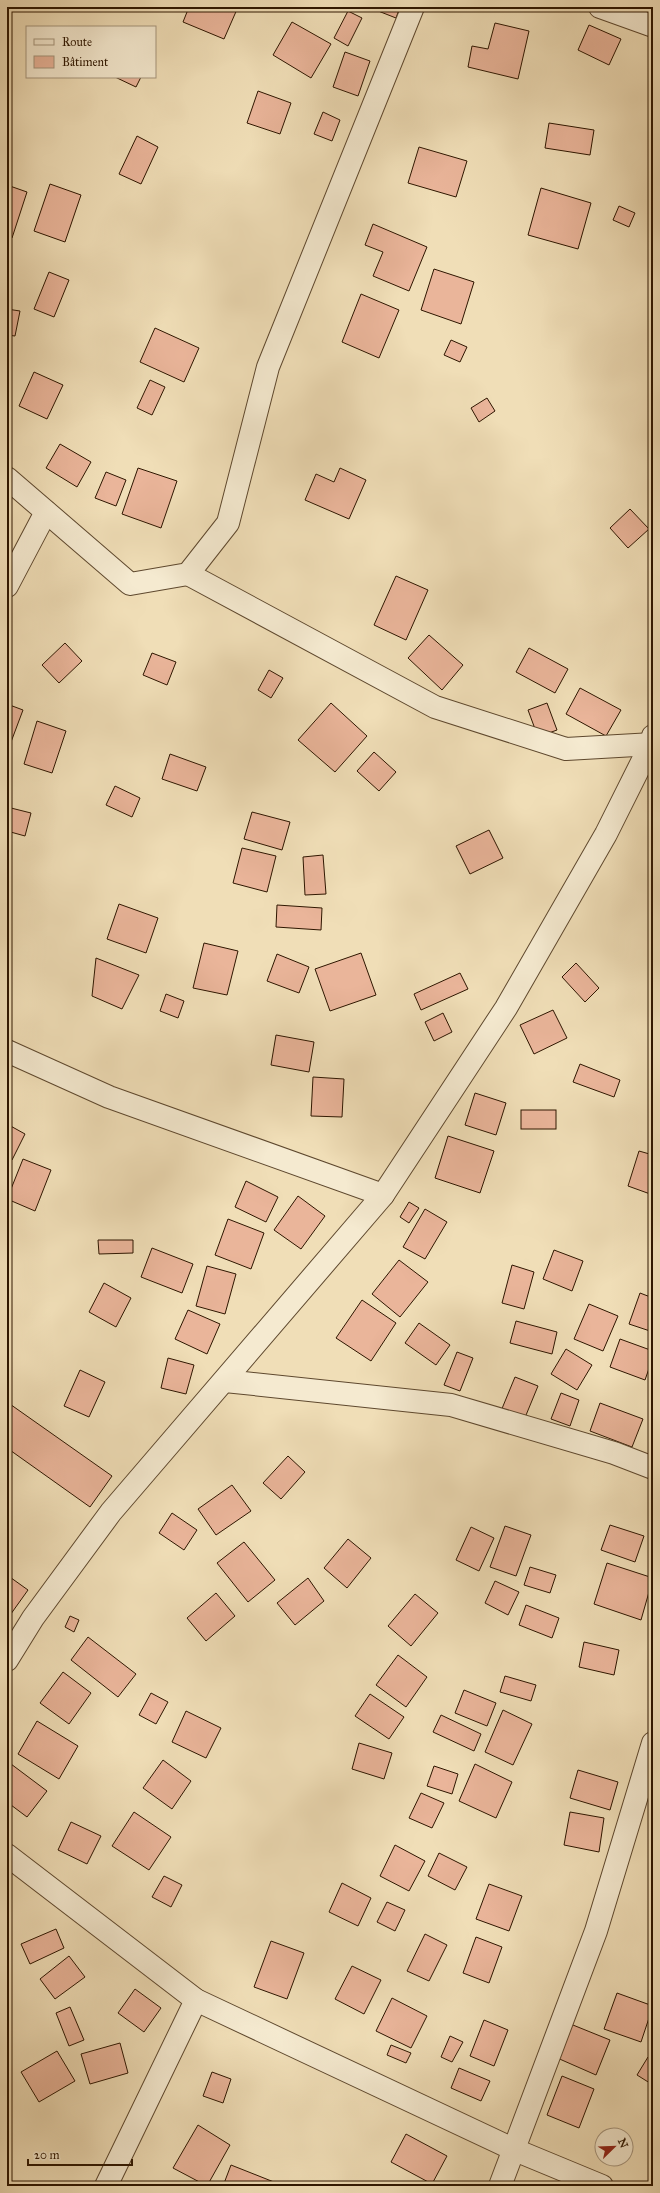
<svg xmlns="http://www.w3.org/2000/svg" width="660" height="2193" viewBox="0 0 660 2193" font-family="'IM FELL Great Primer',serif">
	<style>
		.building { fill: #eab59a; stroke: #2e1600 }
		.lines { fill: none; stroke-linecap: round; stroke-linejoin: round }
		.street-casing { stroke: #5e482e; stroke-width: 24 }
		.street { stroke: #f5ead0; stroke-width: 22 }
	</style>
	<rect width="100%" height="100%" fill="#f0deb7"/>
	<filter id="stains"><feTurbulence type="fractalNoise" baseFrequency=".005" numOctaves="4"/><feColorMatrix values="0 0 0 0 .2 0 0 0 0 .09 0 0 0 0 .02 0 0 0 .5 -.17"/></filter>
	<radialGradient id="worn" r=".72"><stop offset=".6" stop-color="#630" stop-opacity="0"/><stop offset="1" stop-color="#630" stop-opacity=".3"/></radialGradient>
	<!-- building -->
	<g class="building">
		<path d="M 189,7 L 238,7 L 224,39 L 183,22 Z"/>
		<path d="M 368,7 L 400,7 L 396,18 Z"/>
		<path d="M 348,11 L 362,18 L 348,46 L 334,38 Z"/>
		<path d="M 292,22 L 331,44 L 311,78 L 273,55 Z"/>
		<path d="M 495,23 L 529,31 L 518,79 L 468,67 L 472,46 L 488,49 Z"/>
		<path d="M 589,25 L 621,39 L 609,65 L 578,50 Z"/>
		<path d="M 345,52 L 370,61 L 358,96 L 333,87 Z"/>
		<path d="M 115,77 L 141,77 L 136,87 Z"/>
		<path d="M 258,91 L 291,103 L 280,134 L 247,123 Z"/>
		<path d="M 323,112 L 340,120 L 332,141 L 314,134 Z"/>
		<path d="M 549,123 L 594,130 L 590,155 L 545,148 Z"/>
		<path d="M 137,136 L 158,147 L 141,184 L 119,174 Z"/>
		<path d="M 419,147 L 467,161 L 456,197 L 408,183 Z"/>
		<path d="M 50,184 L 81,195 L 65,242 L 34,231 Z"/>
		<path d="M 7,185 L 27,192 L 12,238 L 7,236 Z"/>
		<path d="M 541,188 L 591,203 L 578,249 L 528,235 Z"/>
		<path d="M 619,206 L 635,213 L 629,227 L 613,220 Z"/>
		<path d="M 373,224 L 427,247 L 409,291 L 373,276 L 383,252 L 365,245 Z"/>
		<path d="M 434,269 L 474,282 L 461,324 L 421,310 Z"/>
		<path d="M 49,272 L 69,280 L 54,317 L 34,309 Z"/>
		<path d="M 361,294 L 399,310 L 379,358 L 342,342 Z"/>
		<path d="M 7,309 L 20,311 L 15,336 L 7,335 Z"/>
		<path d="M 155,328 L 199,348 L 184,382 L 140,362 Z"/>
		<path d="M 451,340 L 467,347 L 460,362 L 444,355 Z"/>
		<path d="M 34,372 L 63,385 L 47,419 L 19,406 Z"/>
		<path d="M 150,380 L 165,387 L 152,415 L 137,408 Z"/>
		<path d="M 487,398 L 495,411 L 479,422 L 471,408 Z"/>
		<path d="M 60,444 L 91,462 L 77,487 L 46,468 Z"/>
		<path d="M 138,468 L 177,481 L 161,528 L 122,514 Z"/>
		<path d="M 340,468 L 366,480 L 349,519 L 305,500 L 316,474 L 334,482 Z"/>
		<path d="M 106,472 L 126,480 L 116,506 L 95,498 Z"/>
		<path d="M 630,509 L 649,529 L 628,548 L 610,528 Z"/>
		<path d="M 396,576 L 428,590 L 406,640 L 374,625 Z"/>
		<path d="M 429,635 L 463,665 L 442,690 L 408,658 Z"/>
		<path d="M 65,643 L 82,661 L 59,683 L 42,665 Z"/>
		<path d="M 529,648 L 568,669 L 555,693 L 516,672 Z"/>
		<path d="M 152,653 L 176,662 L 167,685 L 143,675 Z"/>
		<path d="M 269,670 L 283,678 L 271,698 L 258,690 Z"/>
		<path d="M 580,688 L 621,710 L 606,736 L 566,714 Z"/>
		<path d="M 331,703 L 367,736 L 335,772 L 298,740 Z"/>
		<path d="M 547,703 L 557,730 L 538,737 L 528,710 Z"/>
		<path d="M 7,704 L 23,710 L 8,750 L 7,750 Z"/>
		<path d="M 37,721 L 66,731 L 52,773 L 24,764 Z"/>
		<path d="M 374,752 L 396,772 L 379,791 L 357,771 Z"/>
		<path d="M 170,754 L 206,767 L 197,791 L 162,779 Z"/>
		<path d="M 115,786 L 140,798 L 132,817 L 106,805 Z"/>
		<path d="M 7,807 L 31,813 L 25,836 L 7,831 Z"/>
		<path d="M 252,812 L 290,822 L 282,850 L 244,839 Z"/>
		<path d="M 489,830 L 503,858 L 470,874 L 456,846 Z"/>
		<path d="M 242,848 L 276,856 L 267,892 L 233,883 Z"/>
		<path d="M 323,855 L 326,894 L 305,895 L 303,857 Z"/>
		<path d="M 119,904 L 158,918 L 146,953 L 107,939 Z"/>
		<path d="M 277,905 L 322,908 L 321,930 L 276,927 Z"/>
		<path d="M 204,943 L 238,951 L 227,995 L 193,988 Z"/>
		<path d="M 361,953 L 376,995 L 330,1011 L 315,969 Z"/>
		<path d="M 277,954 L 309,967 L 299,993 L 267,981 Z"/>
		<path d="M 96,958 L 139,975 L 122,1009 L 92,996 Z"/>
		<path d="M 576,963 L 599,988 L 585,1002 L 562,977 Z"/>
		<path d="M 460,973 L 468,989 L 421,1010 L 414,994 Z"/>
		<path d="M 166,994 L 184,1001 L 178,1018 L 160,1011 Z"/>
		<path d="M 553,1010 L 567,1038 L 534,1054 L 520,1025 Z"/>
		<path d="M 443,1013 L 452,1032 L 434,1041 L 425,1022 Z"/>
		<path d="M 276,1035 L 314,1042 L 309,1072 L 271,1065 Z"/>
		<path d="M 580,1064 L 620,1080 L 614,1097 L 573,1082 Z"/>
		<path d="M 313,1077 L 344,1079 L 342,1117 L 311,1116 Z"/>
		<path d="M 475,1093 L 506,1103 L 496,1135 L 465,1125 Z"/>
		<rect x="521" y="1110" width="35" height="19"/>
		<path d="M 7,1124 L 25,1134 L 12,1160 L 7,1157 Z"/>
		<path d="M 448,1136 L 494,1151 L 480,1193 L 435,1178 Z"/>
		<path d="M 639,1151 L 653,1155 L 653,1195 L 628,1186 Z"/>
		<path d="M 23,1159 L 51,1170 L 35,1211 L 7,1199 Z"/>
		<path d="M 246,1181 L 278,1197 L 266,1222 L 235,1207 Z"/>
		<path d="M 298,1196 L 325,1216 L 301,1249 L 274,1230 Z"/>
		<path d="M 409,1202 L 419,1208 L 409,1223 L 400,1217 Z"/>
		<path d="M 425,1209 L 447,1222 L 425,1259 L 403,1247 Z"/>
		<path d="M 228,1219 L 264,1233 L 251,1269 L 215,1255 Z"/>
		<path d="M 98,1240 L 133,1240 L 133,1253 L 99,1254 Z"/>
		<path d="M 152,1248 L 193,1264 L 182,1293 L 141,1277 Z"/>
		<path d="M 554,1250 L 583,1261 L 572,1291 L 543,1279 Z"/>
		<path d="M 399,1260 L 428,1282 L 400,1317 L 372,1294 Z"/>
		<path d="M 512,1265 L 534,1272 L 524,1309 L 502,1303 Z"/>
		<path d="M 207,1266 L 236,1274 L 225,1314 L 196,1306 Z"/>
		<path d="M 104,1283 L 131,1298 L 116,1327 L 89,1312 Z"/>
		<path d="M 640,1293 L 653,1298 L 653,1332 L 629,1324 Z"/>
		<path d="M 362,1300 L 396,1323 L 371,1361 L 336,1338 Z"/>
		<path d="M 589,1304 L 618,1316 L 603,1351 L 574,1339 Z"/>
		<path d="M 188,1310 L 220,1324 L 207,1354 L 175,1339 Z"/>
		<path d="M 516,1321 L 557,1332 L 552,1354 L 510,1343 Z"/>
		<path d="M 419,1323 L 450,1345 L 436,1365 L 405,1343 Z"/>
		<path d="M 620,1339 L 653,1351 L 653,1357 L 645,1380 L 610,1367 Z"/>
		<path d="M 566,1349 L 592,1365 L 577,1390 L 551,1374 Z"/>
		<path d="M 457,1352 L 473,1358 L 460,1391 L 444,1385 Z"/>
		<path d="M 168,1358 L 194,1365 L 186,1394 L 161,1388 Z"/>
		<path d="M 80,1370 L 105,1382 L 89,1417 L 64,1406 Z"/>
		<path d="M 515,1377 L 538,1386 L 524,1420 L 501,1411 Z"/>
		<path d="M 561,1393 L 579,1400 L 570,1426 L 551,1419 Z"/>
		<path d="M 7,1402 L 112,1476 L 90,1507 L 7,1448 Z"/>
		<path d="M 600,1403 L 643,1419 L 632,1447 L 590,1431 Z"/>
		<path d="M 288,1456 L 305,1472 L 281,1499 L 263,1483 Z"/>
		<path d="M 232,1485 L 251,1511 L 216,1535 L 198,1509 Z"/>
		<path d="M 172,1513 L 197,1530 L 184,1550 L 159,1533 Z"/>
		<path d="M 610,1525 L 644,1536 L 635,1562 L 601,1550 Z"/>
		<path d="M 505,1526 L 531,1535 L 516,1576 L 490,1567 Z"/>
		<path d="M 471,1527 L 494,1538 L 479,1571 L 456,1560 Z"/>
		<path d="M 348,1539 L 371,1558 L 347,1588 L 324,1568 Z"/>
		<path d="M 244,1542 L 275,1580 L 248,1602 L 217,1563 Z"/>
		<path d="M 607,1563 L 653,1578 L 641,1620 L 594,1604 Z"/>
		<path d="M 530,1567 L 556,1575 L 550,1593 L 524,1585 Z"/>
		<path d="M 7,1575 L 28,1590 L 8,1618 L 7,1617 Z"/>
		<path d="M 308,1578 L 324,1601 L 295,1625 L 277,1603 Z"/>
		<path d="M 495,1581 L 519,1592 L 508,1615 L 485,1603 Z"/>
		<path d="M 216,1593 L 235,1616 L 206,1641 L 187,1618 Z"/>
		<path d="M 415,1594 L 438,1613 L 411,1646 L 388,1626 Z"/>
		<path d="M 526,1605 L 559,1618 L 552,1638 L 519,1625 Z"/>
		<path d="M 70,1616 L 79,1620 L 74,1632 L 65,1627 Z"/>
		<path d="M 88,1637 L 136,1674 L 118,1697 L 71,1660 Z"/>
		<path d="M 584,1642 L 619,1650 L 614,1675 L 579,1667 Z"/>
		<path d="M 398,1655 L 427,1677 L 406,1707 L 376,1685 Z"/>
		<path d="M 63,1672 L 91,1693 L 69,1724 L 40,1703 Z"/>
		<path d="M 505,1676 L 536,1685 L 531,1701 L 500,1692 Z"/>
		<path d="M 464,1690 L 496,1703 L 487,1726 L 455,1713 Z"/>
		<path d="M 151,1693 L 168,1702 L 156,1724 L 139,1715 Z"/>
		<path d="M 370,1694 L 404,1717 L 389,1739 L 355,1716 Z"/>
		<path d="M 503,1710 L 532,1724 L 513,1765 L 485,1752 Z"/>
		<path d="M 186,1711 L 221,1728 L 206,1758 L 172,1742 Z"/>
		<path d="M 441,1715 L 481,1734 L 474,1751 L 433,1732 Z"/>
		<path d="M 37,1721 L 78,1746 L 59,1779 L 18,1754 Z"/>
		<path d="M 359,1743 L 392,1753 L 384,1779 L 352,1769 Z"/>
		<path d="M 163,1760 L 191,1781 L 172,1809 L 143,1788 Z"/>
		<path d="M 11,1764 L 47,1791 L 27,1817 L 7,1802 L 7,1769 Z"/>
		<path d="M 475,1764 L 512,1782 L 496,1818 L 459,1801 Z"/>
		<path d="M 434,1766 L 458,1774 L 452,1794 L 427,1786 Z"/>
		<path d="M 578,1770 L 618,1782 L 610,1810 L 570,1798 Z"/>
		<path d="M 421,1793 L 444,1803 L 432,1828 L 409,1818 Z"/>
		<path d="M 134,1812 L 171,1837 L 149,1870 L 112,1846 Z"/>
		<path d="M 570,1812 L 604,1818 L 599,1852 L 564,1845 Z"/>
		<path d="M 71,1822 L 101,1836 L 87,1864 L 58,1850 Z"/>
		<path d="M 395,1845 L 425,1861 L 409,1891 L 380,1876 Z"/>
		<path d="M 439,1853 L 467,1867 L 455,1890 L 428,1876 Z"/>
		<path d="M 164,1876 L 182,1885 L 171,1907 L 152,1897 Z"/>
		<path d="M 342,1883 L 371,1898 L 358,1926 L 329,1912 Z"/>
		<path d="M 489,1884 L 522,1896 L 509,1931 L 476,1919 Z"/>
		<path d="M 387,1902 L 405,1910 L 395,1931 L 377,1922 Z"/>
		<path d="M 56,1929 L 64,1948 L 30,1964 L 21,1944 Z"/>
		<path d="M 425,1934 L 447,1945 L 429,1981 L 407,1971 Z"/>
		<path d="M 476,1937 L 502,1947 L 489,1983 L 463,1973 Z"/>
		<path d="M 271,1941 L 304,1953 L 287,1999 L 254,1987 Z"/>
		<path d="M 69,1956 L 85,1977 L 55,1999 L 40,1979 Z"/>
		<path d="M 352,1966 L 381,1980 L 364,2014 L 335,1999 Z"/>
		<path d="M 135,1989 L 161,2008 L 144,2032 L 118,2013 Z"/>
		<path d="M 617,1993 L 653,2006 L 641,2042 L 604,2029 Z"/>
		<path d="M 392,1998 L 427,2016 L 411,2048 L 376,2031 Z"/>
		<path d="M 70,2007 L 84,2040 L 69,2046 L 56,2013 Z"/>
		<path d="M 484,2020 L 508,2030 L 494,2066 L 470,2056 Z"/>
		<path d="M 568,2023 L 610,2040 L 596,2075 L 555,2057 Z"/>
		<path d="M 450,2036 L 463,2042 L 452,2062 L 441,2057 Z"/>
		<path d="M 120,2043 L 128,2073 L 90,2084 L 81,2054 Z"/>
		<path d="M 391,2045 L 411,2053 L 406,2063 L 387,2055 Z"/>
		<path d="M 57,2051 L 75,2081 L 39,2102 L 21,2072 Z"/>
		<path d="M 648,2057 L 653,2060 L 653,2085 L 637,2075 Z"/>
		<path d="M 459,2068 L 490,2081 L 481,2101 L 451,2088 Z"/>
		<path d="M 212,2072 L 231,2079 L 223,2103 L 203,2096 Z"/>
		<path d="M 562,2076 L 594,2089 L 579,2128 L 547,2115 Z"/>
		<path d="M 198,2125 L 230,2145 L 207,2186 L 173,2168 Z"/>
		<path d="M 406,2134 L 447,2156 L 432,2184 L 391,2162 Z"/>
		<path d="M 231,2165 L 284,2186 L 223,2186 Z"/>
	</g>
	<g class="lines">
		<defs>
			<g id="street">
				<path d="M 600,7 L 653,26"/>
				<path d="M 7,478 L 130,584 L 188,574 L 228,523 L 268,367 L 413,7"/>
				<path d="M 188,574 L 435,707 L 566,749 L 653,744"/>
				<path d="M 7,586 L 46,512"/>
				<path d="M 7,1051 L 109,1097 L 383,1195"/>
				<path d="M 225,1381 L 451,1405 L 614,1453 L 653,1468"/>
				<path d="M 7,1660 L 33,1618 L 111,1512 L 383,1195 L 506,1008 L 606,834 L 651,744 L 653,736"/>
				<path d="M 7,1855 L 196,2000 L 515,2150 L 602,2186"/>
				<path d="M 106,2186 L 196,2000"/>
				<path d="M 500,2186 L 596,1931 L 653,1743"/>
			</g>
		</defs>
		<!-- street casing -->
		<use href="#street" class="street-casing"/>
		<!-- street -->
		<use href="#street" class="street"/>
	</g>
	<!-- margin -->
	<rect width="660" height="2193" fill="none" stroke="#f0deb7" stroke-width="24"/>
	<rect x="8" y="8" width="644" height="2177" fill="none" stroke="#2e1600" stroke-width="2"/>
	<rect x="12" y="12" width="636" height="2169" fill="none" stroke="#2e1600"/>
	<!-- legend -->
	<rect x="26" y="26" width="130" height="52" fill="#f5ead0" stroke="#a5957d"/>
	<rect x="34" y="39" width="20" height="6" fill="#f5ead0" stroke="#a5957d"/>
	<text x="62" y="46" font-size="12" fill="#2e1600">Route</text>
	<rect x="34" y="56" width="20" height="12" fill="#eab59a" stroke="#a5957d"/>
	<text x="62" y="66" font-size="12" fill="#2e1600">Bâtiment</text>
	<!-- north arrow -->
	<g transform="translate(614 2147) rotate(67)"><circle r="19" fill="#f5ead0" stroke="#a5957d"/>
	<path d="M0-3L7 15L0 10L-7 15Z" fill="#8f2418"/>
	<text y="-6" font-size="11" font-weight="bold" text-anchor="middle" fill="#2e1600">N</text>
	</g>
	<!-- scale -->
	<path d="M28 2159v6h104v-6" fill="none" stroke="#2e1600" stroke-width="2"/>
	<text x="34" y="2159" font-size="12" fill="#2e1600" stroke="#f5ead0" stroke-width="3" paint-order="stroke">20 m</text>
	<rect width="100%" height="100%" filter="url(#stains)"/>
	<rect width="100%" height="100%" fill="url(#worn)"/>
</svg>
